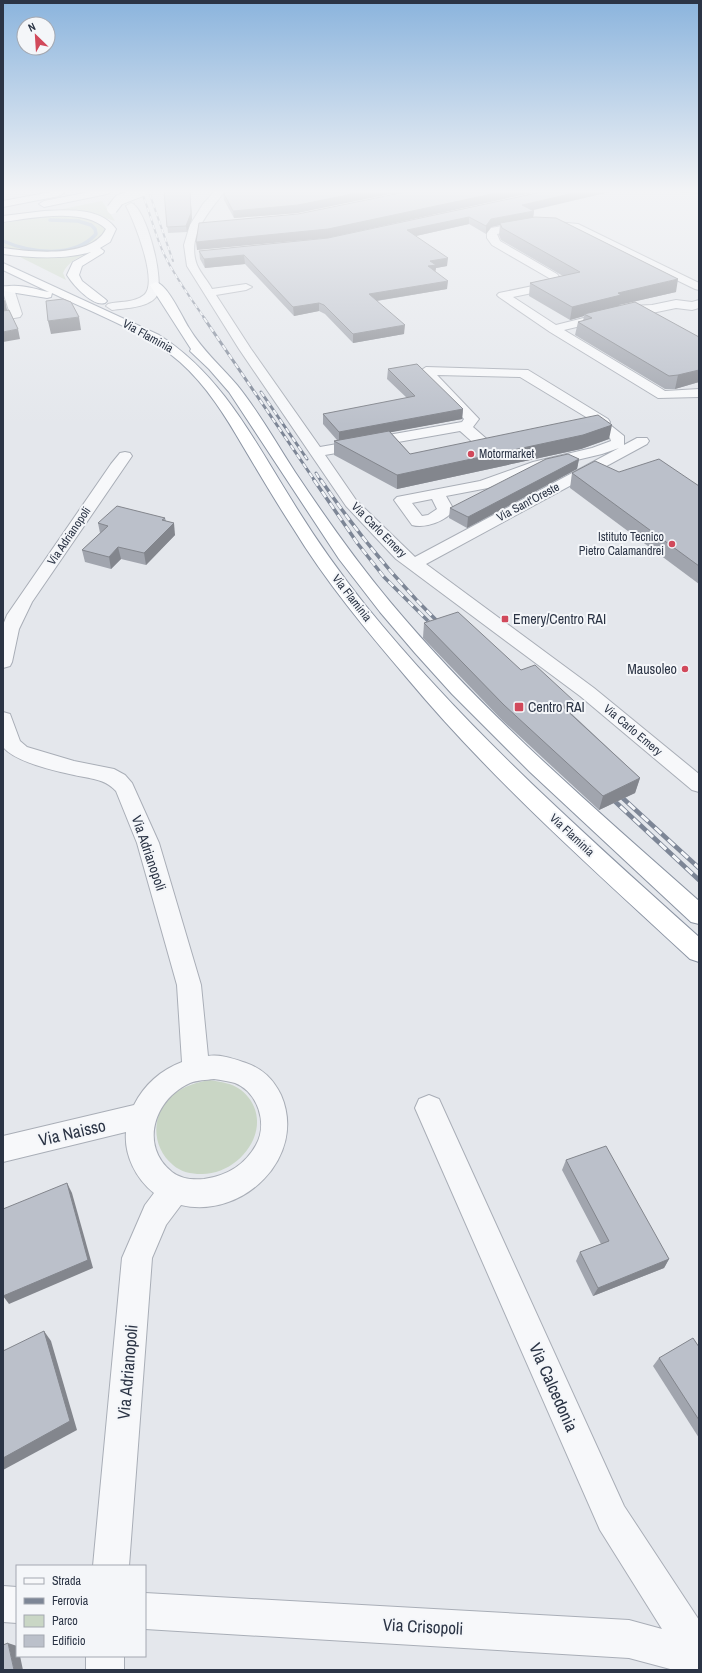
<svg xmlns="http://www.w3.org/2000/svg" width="702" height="1673" viewBox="0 0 702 1673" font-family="'Archivo Narrow',sans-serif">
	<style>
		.green { fill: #c9d6c5 }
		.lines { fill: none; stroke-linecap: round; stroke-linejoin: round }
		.stream { stroke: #9fb4cc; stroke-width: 3.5 }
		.minor-tunnel { stroke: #bfc3cb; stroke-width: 10; stroke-dasharray: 10 5.5; stroke-linecap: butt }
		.minor-casing { stroke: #a9aeb7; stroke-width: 2 }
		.highway-casing { stroke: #8b94a3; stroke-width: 2 }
		.minor { fill: #f7f8fa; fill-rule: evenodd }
		.highway { fill: #fff; fill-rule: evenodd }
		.rail-far3-casing { stroke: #7d8696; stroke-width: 2 }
		.rail-far2-casing { stroke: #7d8696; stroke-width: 3 }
		.rail-far1-casing { stroke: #7d8696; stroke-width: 3.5 }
		.rail-casing { stroke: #7d8696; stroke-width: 4.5 }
		.rail-far3 { stroke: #f4f6f9; stroke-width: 1.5; stroke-dasharray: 4.5; stroke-linecap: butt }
		.rail-far2 { stroke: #f4f6f9; stroke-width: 2; stroke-dasharray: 5.5; stroke-linecap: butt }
		.rail-far1 { stroke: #f4f6f9; stroke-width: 2.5; stroke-dasharray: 7; stroke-linecap: butt }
		.rail { stroke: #f4f6f9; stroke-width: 3; stroke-dasharray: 9; stroke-linecap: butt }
		.highway-bridge-casing { stroke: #8b94a3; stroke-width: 12; stroke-linecap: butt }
		.highway-bridge { stroke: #fff; stroke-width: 10 }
		.wall { fill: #a1a5ae }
		.shaded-wall { fill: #83868d }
		.building { fill: #bbc0ca; stroke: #83868d }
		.poi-dot { fill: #d1495b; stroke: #f4f6f9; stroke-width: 1.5 }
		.labels { text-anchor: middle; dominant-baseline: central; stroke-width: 4; stroke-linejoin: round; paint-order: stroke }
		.far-street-label { font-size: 12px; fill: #2b3445; stroke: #f4f6f9 }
		.far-poi-label { font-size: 12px; fill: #2b3445; stroke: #f4f6f9; text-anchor: start }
		.poi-label { font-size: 14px; fill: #2b3445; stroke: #f4f6f9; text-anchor: start }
		.street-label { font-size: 14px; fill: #2b3445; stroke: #f4f6f9 }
		.near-street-label { font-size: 17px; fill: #2b3445; stroke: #f4f6f9 }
	</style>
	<rect width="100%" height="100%" fill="#e4e7ec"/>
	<!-- green -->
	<g class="green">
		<path d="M 102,201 L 115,221 L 95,215 L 48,212 Z"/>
		<path d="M 51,215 L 90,218 L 105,226 C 107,248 62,253 46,253 C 32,253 16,251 3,246 L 3,223 Z"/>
		<path d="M 94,251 C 81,256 69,260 63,273 L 66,280 L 18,256 L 58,258 Z"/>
		<path d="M 210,1080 C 221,1082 232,1083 241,1090 C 279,1121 243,1175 201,1174 C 191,1174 181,1172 173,1165 C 149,1145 151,1108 178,1091 C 188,1085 198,1082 210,1080 Z"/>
	</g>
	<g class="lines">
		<!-- stream -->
		<path class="stream" d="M 3,241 C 31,253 74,259 96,234 L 95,229 L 91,225 L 78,221 L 50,220"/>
		<!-- minor-tunnel -->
		<path class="minor-tunnel" d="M 123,191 L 131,206"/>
		<defs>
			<g id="minor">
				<path d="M 215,191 L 225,191 C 209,212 186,236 197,265 C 201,274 208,281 212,289 L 246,284 L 252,287 L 246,290 L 216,295 L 251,349 L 320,447 L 462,422 L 464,419 L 420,371 L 426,367 L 528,370 L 608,419 L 610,422 L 609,424 L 624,436 L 624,445 L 637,438 L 647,438 L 649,441 L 647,444 L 426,564 L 594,688 L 699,774 L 699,792 L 692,790 L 580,696 L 396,559 L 346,506 L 239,349 L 187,266 L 184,245 L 190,225 L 203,204 ZM 437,375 L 520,377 L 591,420 L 579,423 L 577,426 L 579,429 L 584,430 L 596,428 L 610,438 L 611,441 L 592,448 L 533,462 L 480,481 L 397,497 L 394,500 L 412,525 C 425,529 446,521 454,510 L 446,496 L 488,488 L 543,468 L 602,454 L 619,448 L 415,557 L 356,500 L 325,455 L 460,431 C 483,451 480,453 510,445 L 512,442 L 510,439 L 505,438 L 489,441 L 473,427 L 479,419 ZM 432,499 L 437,509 L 428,515 L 422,516 L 412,503 Z"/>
				<path d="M 371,191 L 384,191 L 447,214 L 448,216 L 447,218 L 439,218 Z"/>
				<path d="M 131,203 C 146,207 166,283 156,297 C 147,308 125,308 112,310 L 106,306 L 108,304 C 119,301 135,303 144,295 C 159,283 134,220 126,206 Z"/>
				<path d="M 534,220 L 578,224 L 699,283 L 699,290 L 695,289 L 572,229 L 534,227 L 497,234 L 500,241 L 557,274 L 564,283 L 556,288 L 513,297 L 556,325 L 631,306 L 652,305 L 676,300 L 692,302 L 699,300 L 699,308 L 692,310 L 676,308 L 652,313 L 631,314 L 564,330 L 662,389 L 665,391 L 699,389 L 699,397 L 658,398 L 550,332 L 499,297 L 497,295 L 499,293 L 552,282 L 549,278 L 492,245 L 487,238 L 487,233 L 491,228 Z"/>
				<path d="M 3,286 L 12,287 L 14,289 L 22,314 L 20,317 L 3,320 L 3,312 L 9,311 L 3,292 Z"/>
				<path d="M 125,452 L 130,453 L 132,456 L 32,602 L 19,629 L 12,662 L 10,666 L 3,668 L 3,625 L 7,615 L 111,464 L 120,453 Z"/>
				<path d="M 3,712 L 10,714 L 20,741 L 27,747 L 74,761 L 114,769 L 125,775 L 132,783 L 159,843 L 201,985 L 208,1056 C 221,1054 234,1059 246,1063 C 263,1069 273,1079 281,1095 C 308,1157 242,1220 181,1205 L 166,1225 L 152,1258 L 129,1566 L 93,1566 L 122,1258 L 145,1205 L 154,1193 C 136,1179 124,1155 126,1132 L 3,1162 L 3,1136 L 134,1105 C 144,1085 161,1070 182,1062 L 177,985 L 137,843 L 116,791 C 104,778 90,779 74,775 C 55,771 15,762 3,747 ZM 214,1079 C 221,1080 228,1081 235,1083 C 258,1092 268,1124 256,1145 C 245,1165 226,1176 204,1179 C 193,1180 181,1179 172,1172 C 139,1146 154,1099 190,1083 C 197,1080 206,1080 214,1079 Z"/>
				<path d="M 429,1095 L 439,1099 L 624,1506 L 699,1620 L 699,1670 L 674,1670 L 629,1658 L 145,1629 L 145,1593 L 629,1620 L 662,1629 L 600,1530 L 415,1108 L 419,1099 Z"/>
				<path d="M 3,1586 L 17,1587 L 17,1623 L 3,1622 Z"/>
				<rect x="86" y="1656" width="38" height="14"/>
			</g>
			<g id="highway">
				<path d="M 56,191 L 62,191 L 64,193 L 59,196 L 3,207 L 3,201 Z"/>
				<path d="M 94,191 L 112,191 L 107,194 L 44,207 L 39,204 L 44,201 Z"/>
				<path d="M 44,211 C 68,210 100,207 116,229 L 110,242 L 100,248 L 104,251 L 103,253 L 82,266 L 79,275 L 82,281 L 105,299 L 107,301 L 105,303 C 93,307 73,285 67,275 L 73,262 L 91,252 C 63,260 32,258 3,254 L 3,248 C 31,252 91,259 106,229 C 84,207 31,218 3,222 L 3,216 Z"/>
				<path d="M 3,263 L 159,335 C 221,374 254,440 291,499 C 314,537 339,572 366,606 C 465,728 582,832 699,937 L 699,962 L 690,959 C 593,869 492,780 407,678 C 366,630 326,582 293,528 C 276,502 260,475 244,448 C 226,417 207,386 180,362 C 146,332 93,313 52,293 L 51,297 L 47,298 L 4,291 L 4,287 C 18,283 35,289 49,292 L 3,270 Z"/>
				<path d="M 156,282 C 168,285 182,317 189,328 C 202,350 221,366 237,385 C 259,412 276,443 295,472 C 325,517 356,561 391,603 C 483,713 592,806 699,901 L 699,924 L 691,922 L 530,772 L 452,694 L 415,653 L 380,612 L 339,559 L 229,392 L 209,369 L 190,351 L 191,349 L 150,285 Z"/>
			</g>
		</defs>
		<!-- minor casing -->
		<use href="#minor" class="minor-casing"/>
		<!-- highway casing -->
		<use href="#highway" class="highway-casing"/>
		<!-- minor -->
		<use href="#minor" class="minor"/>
		<!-- highway -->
		<use href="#highway" class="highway"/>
		<defs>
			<g id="rail-far3">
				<path d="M 141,191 C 150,211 154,232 163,252 C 174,276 190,297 205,319"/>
				<path d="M 150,195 L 173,261"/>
			</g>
			<g id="rail-far2">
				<path d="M 204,318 L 315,481"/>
				<path d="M 261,392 L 307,459"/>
				<path d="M 316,473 L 321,481"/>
			</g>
			<g id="rail-far1">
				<path d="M 314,480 L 358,544 L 384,577 L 436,629"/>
				<path d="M 321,480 C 357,533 397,582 443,627"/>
			</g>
			<g id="rail">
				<path d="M 615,791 L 699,868"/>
				<path d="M 607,794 L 699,880"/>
			</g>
		</defs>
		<!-- rail-far3 casing -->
		<use href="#rail-far3" class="rail-far3-casing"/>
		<!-- rail-far2 casing -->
		<use href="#rail-far2" class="rail-far2-casing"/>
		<!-- rail-far1 casing -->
		<use href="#rail-far1" class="rail-far1-casing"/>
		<!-- rail casing -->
		<use href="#rail" class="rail-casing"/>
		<!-- rail-far3 -->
		<use href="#rail-far3" class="rail-far3"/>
		<!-- rail-far2 -->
		<use href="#rail-far2" class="rail-far2"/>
		<!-- rail-far1 -->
		<use href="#rail-far1" class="rail-far1"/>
		<!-- rail -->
		<use href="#rail" class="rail"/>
		<defs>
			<path id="highway-bridge" d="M 112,209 L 119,200 L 142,191"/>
		</defs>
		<!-- highway-bridge casing -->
		<use href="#highway-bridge" class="highway-bridge-casing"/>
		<!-- highway-bridge -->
		<use href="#highway-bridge" class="highway-bridge"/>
	</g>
	<!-- wall -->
	<g class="wall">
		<path d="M 164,191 L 190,191 L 192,219 L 187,232 L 168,233 Z"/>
		<path d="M 546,191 L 532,210 L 534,211 L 533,217 L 676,292 L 619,305 L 619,306 L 699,337 L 699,382 L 675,389 L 665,389 L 575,335 L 578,322 L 583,321 L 584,316 L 570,320 L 529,296 L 530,283 L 563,276 L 501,240 L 499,235 L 500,225 L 491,227 L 486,234 L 469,224 L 416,236 L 447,266 L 436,268 L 435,272 L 447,289 L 377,301 L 404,334 L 353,343 L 325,314 L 319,311 L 294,316 L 245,264 L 205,268 L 200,259 L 199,251 L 328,238 Z"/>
		<path d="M 664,191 L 699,191 L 699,194 Z"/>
		<path d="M 223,192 L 298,213 L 234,218 L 224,200 Z"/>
		<path d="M 388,369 L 463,409 L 462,419 L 390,432 L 410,454 L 609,439 L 581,449 L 397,489 L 334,455 L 334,441 L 337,440 L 323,424 L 323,414 L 407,398 L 387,379 Z"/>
		<path d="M 579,459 L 577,469 L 467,528 L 449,518 L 450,508 Z"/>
		<path d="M 619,472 L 699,486 L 699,584 L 570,488 L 572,473 Z"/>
		<path d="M 165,518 L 166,521 L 175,535 L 146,565 L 121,559 L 111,569 L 85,562 L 82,550 L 100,533 L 98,523 Z"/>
		<path d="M 424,623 L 521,670 L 572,714 L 640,778 L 635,793 L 599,810 L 502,720 L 423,638 Z"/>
		<path d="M 566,1160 L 669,1259 L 664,1268 L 593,1296 L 576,1261 L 580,1252 L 601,1244 L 562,1170 Z"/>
		<path d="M 699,1347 L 699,1438 L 653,1366 L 659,1358 Z"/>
	</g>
	<!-- shaded-wall -->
	<g class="shaded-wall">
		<path d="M 190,191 L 192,219 L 187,232 L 186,226 Z"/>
		<path d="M 367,191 L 405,191 L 298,213 L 234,218 L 233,211 Z"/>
		<path d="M 506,191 L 540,191 L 328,238 L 197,250 L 196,242 Z"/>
		<path d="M 583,191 L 614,191 L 521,213 L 522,205 Z"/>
		<path d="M 534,211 L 533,219 L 500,223 L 500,225 L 491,227 L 486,234 L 486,226 L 491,219 Z"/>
		<path d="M 469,217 L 469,224 L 407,238 L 407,230 Z"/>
		<path d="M 244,255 L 245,264 L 205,268 L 204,259 Z"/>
		<path d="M 448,258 L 447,266 L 436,268 L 435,273 L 428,266 L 430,261 Z"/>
		<path d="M 678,279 L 676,292 L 619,305 L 619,308 L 584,314 L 584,316 L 570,320 L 572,307 L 618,293 Z"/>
		<path d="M 448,281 L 447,289 L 369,302 L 369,294 Z"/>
		<path d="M 5,300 L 7,310 L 3,311 L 3,301 Z"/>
		<path d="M 319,303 L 319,311 L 294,316 L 293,307 Z"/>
		<path d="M 79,317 L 81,330 L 51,334 L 48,321 Z"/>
		<path d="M 405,325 L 404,334 L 353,343 L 353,334 Z"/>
		<path d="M 18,329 L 20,339 L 3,342 L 3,332 Z"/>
		<path d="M 699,370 L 699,382 L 675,389 L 678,375 Z"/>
		<path d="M 463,409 L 462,419 L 339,442 L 339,432 Z"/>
		<path d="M 612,425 L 609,439 L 581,449 L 397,489 L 397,475 Z"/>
		<path d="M 579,459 L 577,469 L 467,528 L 468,517 Z"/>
		<path d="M 174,523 L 175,535 L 146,565 L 144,553 Z"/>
		<path d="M 118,547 L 121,559 L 111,569 L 109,557 Z"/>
		<path d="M 574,701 L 571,716 L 562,706 Z"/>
		<path d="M 640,778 L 635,793 L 599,810 L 603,796 Z"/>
		<path d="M 67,1183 L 72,1193 L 93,1268 L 9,1304 L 3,1296 Z"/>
		<path d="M 669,1259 L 664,1268 L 593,1296 L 598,1288 Z"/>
		<path d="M 44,1331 L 51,1341 L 77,1430 L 3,1470 L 3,1458 Z"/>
		<path d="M 8,1643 L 17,1646 L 17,1656 L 20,1656 L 23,1670 L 14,1670 Z"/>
	</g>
	<!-- building -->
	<g class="building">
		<path d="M 164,191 L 190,191 L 191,213 L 186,226 L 167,227 Z"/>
		<path d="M 230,191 L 367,191 L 298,205 L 233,211 L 223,192 Z"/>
		<path d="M 410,191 L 506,191 L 328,229 L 196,242 L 199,223 L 298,214 Z"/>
		<path d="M 546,191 L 583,191 L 522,205 L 534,211 L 491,219 L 486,226 L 469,217 L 407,230 L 448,258 L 430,261 L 436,265 L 428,266 L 448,281 L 369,294 L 405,325 L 353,334 L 324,305 L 319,303 L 293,307 L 244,255 L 204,259 L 199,251 L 328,238 Z"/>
		<path d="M 535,217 L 556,218 L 678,279 L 618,293 L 621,295 L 572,307 L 530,283 L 580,272 L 502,228 L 500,223 Z"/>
		<path d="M 63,299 L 71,302 L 79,317 L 48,321 L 46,301 Z"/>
		<path d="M 635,302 L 699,337 L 699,370 L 678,375 L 669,376 L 578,322 L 592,318 L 584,314 Z"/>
		<path d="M 9,310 L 18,329 L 3,332 L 3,311 Z"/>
		<path d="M 417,364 L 463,409 L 339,432 L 323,414 L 415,396 L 388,369 Z"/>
		<path d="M 598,415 L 612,425 L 583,435 L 397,475 L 334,441 L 389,431 L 410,454 Z"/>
		<path d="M 568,454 L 579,459 L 468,517 L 450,508 L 546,459 Z"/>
		<path d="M 659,459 L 699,486 L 699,566 L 572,473 L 595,461 L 619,472 Z"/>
		<path d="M 117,506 L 165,518 L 162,520 L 174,523 L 144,553 L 118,547 L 109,557 L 82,550 L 108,526 L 98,523 Z"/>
		<path d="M 458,612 L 521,670 L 535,665 L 574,701 L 562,706 L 640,778 L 603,796 L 504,705 L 424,623 Z"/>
		<path d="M 606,1146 L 669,1259 L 598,1288 L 580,1252 L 609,1241 L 566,1160 Z"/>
		<path d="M 67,1183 L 88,1260 L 3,1296 L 3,1209 Z"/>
		<path d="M 44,1331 L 70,1421 L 3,1458 L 3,1351 Z"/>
		<path d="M 693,1338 L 699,1347 L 699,1420 L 659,1358 Z"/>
		<path d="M 8,1643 L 14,1670 L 3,1670 L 3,1645 Z"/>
	</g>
	<!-- sky -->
	<linearGradient id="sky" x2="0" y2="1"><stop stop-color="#8bb4dd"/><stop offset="0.45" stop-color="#f3f4f6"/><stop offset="1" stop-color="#f3f4f6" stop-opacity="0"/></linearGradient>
	<rect width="702" height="425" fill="url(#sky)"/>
	<!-- markers -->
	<g class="poi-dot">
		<circle cx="471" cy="454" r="4"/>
		<circle cx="672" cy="544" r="4"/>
		<rect x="501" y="615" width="8" height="8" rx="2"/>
		<circle cx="685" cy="669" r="4"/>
		<rect x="514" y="702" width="10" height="10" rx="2"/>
	</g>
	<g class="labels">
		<!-- far-street labels -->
		<g class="far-street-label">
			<text transform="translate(148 336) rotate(29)">Via Flaminia</text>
			<text transform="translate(528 502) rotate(-28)">Via Sant'Oreste</text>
			<text transform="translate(379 530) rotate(45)">Via Carlo Emery</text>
			<text transform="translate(69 536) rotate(-56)">Via Adrianopoli</text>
			<text transform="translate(352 598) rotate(52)">Via Flaminia</text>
			<text transform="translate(633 730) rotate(40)">Via Carlo Emery</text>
			<text transform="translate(572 835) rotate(43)">Via Flaminia</text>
		</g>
		<!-- far-poi labels -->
		<g class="far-poi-label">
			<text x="479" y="454">Motormarket</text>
			<text x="664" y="537" text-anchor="end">Istituto Tecnico<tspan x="664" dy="14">Pietro Calamandrei</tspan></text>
		</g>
		<!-- poi labels -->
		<g class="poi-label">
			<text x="513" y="619">Emery/Centro RAI</text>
			<text x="677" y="669" text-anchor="end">Mausoleo</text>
			<text x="528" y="707">Centro RAI</text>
		</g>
		<!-- street labels -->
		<g class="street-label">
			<text transform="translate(149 853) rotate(71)">Via Adrianopoli</text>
		</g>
		<!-- near-street labels -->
		<g class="near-street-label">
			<text transform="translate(72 1132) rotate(-13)">Via Naisso</text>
			<text transform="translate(127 1372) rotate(-85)">Via Adrianopoli</text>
			<text transform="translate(554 1387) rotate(66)">Via Calcedonia</text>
			<text transform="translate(423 1626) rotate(3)">Via Crisopoli</text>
		</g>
	</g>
	<!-- border -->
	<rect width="702" height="1673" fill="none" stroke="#2b3445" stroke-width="8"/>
	<!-- legend -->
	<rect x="16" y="1565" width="130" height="92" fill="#f4f6f9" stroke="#a4a8b1"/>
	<rect x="24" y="1578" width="20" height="6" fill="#f7f8fa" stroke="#a4a8b1"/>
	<text x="52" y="1585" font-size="12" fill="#2b3445">Strada</text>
	<rect x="24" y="1598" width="20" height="6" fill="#7d8696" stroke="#a4a8b1"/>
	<text x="52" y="1605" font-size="12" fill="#2b3445">Ferrovia</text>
	<rect x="24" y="1615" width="20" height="12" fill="#c9d6c5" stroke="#a4a8b1"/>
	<text x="52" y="1625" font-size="12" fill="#2b3445">Parco</text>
	<rect x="24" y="1635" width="20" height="12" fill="#bbc0ca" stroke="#a4a8b1"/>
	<text x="52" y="1645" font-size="12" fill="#2b3445">Edificio</text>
	<!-- north arrow -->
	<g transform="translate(36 36) rotate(335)"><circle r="19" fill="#f4f6f9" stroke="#a4a8b1"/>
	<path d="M0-3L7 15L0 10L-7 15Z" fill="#d1495b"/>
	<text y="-6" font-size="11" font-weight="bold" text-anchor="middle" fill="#2b3445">N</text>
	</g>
</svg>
